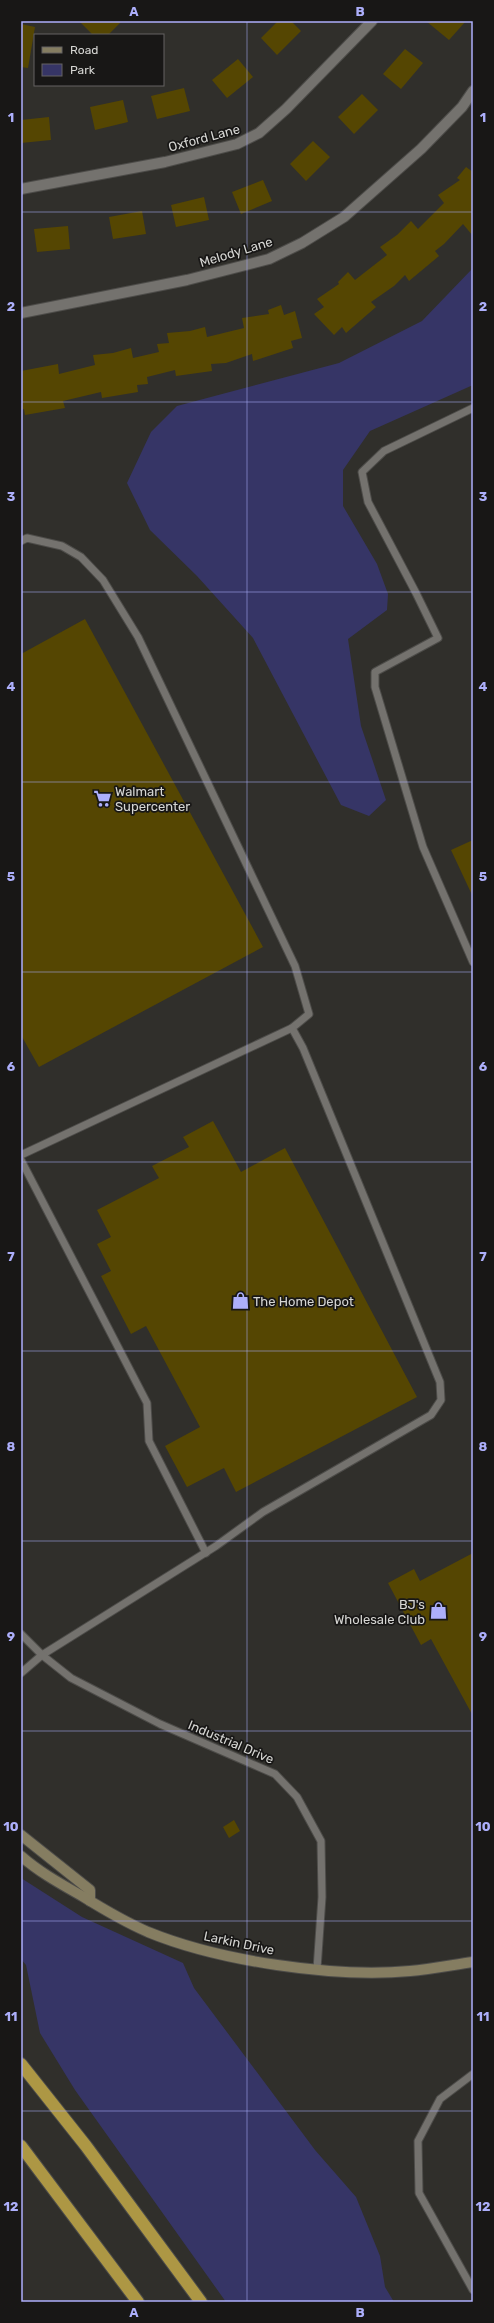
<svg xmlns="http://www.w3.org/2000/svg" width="494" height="2323" viewBox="0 0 494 2323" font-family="Rubik,sans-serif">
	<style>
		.green { fill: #363566 }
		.building { fill: #554602 }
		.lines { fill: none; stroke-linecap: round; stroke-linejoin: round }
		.lane-casing { stroke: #4d4c49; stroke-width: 9 }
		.street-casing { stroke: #4d4c49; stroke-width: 12 }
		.secondary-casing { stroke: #4d4c49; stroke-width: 12 }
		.highway-casing { stroke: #4d4c49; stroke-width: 14 }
		.lane { stroke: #74726e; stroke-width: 7 }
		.street { stroke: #74726e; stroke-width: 10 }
		.secondary { stroke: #857d61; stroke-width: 10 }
		.highway { stroke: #ad9744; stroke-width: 12 }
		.grid { fill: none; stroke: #adaffb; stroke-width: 1; stroke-opacity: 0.55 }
		.labels { text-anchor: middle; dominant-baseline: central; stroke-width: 3.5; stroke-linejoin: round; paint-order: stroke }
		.street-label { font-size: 13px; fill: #d6d6d3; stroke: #181716 }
		.poi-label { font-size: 13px; fill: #d6d6d3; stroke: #181716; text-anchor: start }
		.neatline { fill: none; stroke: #adaffb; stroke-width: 1.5 }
		.grid-label { font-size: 13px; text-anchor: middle; font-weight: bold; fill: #adaffb }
	</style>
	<rect width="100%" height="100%" fill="#302f2b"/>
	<!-- green -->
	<g class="green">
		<path d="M 473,268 L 473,385 L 370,431 L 343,470 L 343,506 L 377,564 L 388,594 L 387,610 L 348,639 L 361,726 L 386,800 L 369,816 L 341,805 L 253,638 L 197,576 L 150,530 L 127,483 L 151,432 L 177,406 L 339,363 L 422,321 Z"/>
		<path d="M 21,1878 L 82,1917 L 183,1963 L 194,1988 L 315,2150 L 356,2197 L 380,2256 L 385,2287 L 394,2302 L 226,2302 L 75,2090 L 40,2033 L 26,1965 L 21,1959 Z"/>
	</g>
	<!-- building -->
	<g class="building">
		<path d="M 79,21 L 122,21 L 108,35 L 93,35 Z"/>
		<path d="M 278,21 L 291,21 L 301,31 L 277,55 L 261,38 Z"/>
		<path d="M 426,21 L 466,21 L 449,40 Z"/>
		<path d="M 21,24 L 35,27 L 28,68 L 21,67 Z"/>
		<path d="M 405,49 L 423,63 L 401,89 L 383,74 Z"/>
		<path d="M 238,59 L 253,77 L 227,98 L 212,80 Z"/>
		<path d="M 184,88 L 190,111 L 157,119 L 151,96 Z"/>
		<path d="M 362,94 L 378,110 L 354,134 L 338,117 Z"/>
		<path d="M 123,100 L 128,122 L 95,130 L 90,107 Z"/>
		<path d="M 49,117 L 51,140 L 21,143 L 21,120 Z"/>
		<path d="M 313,141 L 330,157 L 306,181 L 290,164 Z"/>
		<path d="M 466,167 L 473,172 L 473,236 L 463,224 L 444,244 L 435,251 L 439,256 L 409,281 L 405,275 L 394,286 L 371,302 L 376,307 L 346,333 L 342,327 L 334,335 L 314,314 L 324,307 L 317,299 L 339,284 L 338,282 L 348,272 L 355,280 L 387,255 L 380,247 L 397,235 L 411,221 L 418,229 L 444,203 L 438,195 L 460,180 L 457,178 Z"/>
		<path d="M 263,180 L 272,201 L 241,214 L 232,192 Z"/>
		<path d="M 204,197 L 209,220 L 176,227 L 171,205 Z"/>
		<path d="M 142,211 L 146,234 L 113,239 L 109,217 Z"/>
		<path d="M 68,226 L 70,249 L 37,252 L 34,229 Z"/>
		<path d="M 281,305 L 284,315 L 295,311 L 302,338 L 291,341 L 293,348 L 253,361 L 252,354 L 226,363 L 211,364 L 212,371 L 176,376 L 175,370 L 147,377 L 148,384 L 137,385 L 138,392 L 102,398 L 101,392 L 63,401 L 65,408 L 25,415 L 24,409 L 21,410 L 21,371 L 58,364 L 59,374 L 95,365 L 93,355 L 113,353 L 131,348 L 133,358 L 159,352 L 157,344 L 169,343 L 167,333 L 190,331 L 205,327 L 207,337 L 244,328 L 242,318 L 269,314 L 268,310 Z"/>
		<path d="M 85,619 L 263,947 L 39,1067 L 21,1035 L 21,654 Z"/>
		<path d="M 473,840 L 473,897 L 451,850 Z"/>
		<path d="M 213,1121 L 241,1172 L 285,1148 L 417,1397 L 236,1492 L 224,1468 L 187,1487 L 165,1446 L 200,1427 L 146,1326 L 131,1334 L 101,1276 L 111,1271 L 97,1244 L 111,1237 L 97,1210 L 159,1178 L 152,1166 L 189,1147 L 183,1137 Z"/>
		<path d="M 473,1553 L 473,1716 L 431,1639 L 421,1645 L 388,1583 L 414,1569 L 420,1581 Z"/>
		<path d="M 234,1820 L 240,1831 L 229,1838 L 223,1827 Z"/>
	</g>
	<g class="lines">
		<defs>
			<g id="lane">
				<path d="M 473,408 L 384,451 L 362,472 L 368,502 L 416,593 L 438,638 L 375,672 L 375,687 L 423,847 L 473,962"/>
				<path d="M 21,541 L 27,538 L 62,546 L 81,557 L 103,580 L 138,637 L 295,966 L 309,1014 L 292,1028 L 303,1048 L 440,1382 L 441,1400 L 431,1415 L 263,1512 L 216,1546 L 42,1655 L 21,1673"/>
				<path d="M 21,1155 L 292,1028"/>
				<path d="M 21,1160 L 147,1403 L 149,1441 L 206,1553"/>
				<path d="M 21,1634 L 42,1655 L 71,1678 L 160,1724 L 275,1774 L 297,1797 L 321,1841 L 322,1897 L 317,1969"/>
				<path d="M 473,2074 L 440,2099 L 418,2141 L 419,2193 L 473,2290"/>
			</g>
			<g id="street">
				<path d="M 21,189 L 165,162 L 237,144 L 259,133 L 286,109 L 372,21"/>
				<path d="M 21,313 L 187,280 L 269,259 L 302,243 L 344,217 L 421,149 L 462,107 L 473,91"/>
			</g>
			<g id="secondary">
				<path d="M 21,1835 L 90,1890 L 90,1901"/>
				<path d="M 21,1856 C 39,1872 61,1884 82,1896 C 103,1909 125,1922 148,1932 C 219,1961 334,1978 410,1971 C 431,1969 452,1965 473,1962"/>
			</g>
			<g id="highway">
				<path d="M 21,2064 L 86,2146 L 201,2302"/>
				<path d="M 21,2146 L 138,2302"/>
			</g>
		</defs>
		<!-- lane casing -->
		<use href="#lane" class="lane-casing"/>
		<!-- street casing -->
		<use href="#street" class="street-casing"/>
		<!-- secondary casing -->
		<use href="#secondary" class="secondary-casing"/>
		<!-- highway casing -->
		<use href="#highway" class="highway-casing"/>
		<!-- lane -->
		<use href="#lane" class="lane"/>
		<!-- street -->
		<use href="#street" class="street"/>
		<!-- secondary -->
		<use href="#secondary" class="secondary"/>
		<!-- highway -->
		<use href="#highway" class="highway"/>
	</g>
	<!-- grid -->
	<path class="grid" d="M 247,21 L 247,2302M 21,212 L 473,212M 21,402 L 473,402M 21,592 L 473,592M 21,782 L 473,782M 21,972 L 473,972M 21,1162 L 473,1162M 21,1351 L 473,1351M 21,1541 L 473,1541M 21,1731 L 473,1731M 21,1921 L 473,1921M 21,2111 L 473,2111"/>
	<!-- icons -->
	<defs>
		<symbol id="supermarket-bare" viewBox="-9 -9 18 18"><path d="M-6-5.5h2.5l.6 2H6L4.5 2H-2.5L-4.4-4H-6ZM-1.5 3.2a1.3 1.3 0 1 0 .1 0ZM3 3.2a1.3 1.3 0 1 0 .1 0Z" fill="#adaffb" stroke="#181716" stroke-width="2.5" paint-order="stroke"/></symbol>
		<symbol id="shop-bare" viewBox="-9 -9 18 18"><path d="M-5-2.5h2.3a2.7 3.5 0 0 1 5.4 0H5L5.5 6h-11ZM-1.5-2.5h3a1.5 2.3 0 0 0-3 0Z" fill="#adaffb" stroke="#181716" stroke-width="2.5" paint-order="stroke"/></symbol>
	</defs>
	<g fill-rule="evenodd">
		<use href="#supermarket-bare" x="90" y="786" width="25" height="25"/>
		<use href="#shop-bare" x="228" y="1288" width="25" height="25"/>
		<use href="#shop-bare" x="426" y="1598" width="25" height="25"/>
	</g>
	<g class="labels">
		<!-- street labels -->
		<g class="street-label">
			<text transform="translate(204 138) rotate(-15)">Oxford Lane</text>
			<text transform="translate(236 252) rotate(-17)">Melody Lane</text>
			<text transform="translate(231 1742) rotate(23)">Industrial Drive</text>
			<text transform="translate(239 1943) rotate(12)">Larkin Drive</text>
		</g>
		<!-- poi labels -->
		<g class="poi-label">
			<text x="115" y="791">Walmart<tspan x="115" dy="15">Supercenter</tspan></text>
			<text x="253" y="1301">The Home Depot</text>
			<text x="425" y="1604" text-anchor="end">BJ's<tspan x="425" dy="15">Wholesale Club</tspan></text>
		</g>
	</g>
	<!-- border -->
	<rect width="494" height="2323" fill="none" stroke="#181716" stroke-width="44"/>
	<!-- legend -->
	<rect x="34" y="34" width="130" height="52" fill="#181716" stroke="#646362"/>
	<rect x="42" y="47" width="20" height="6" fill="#857d61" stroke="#646362"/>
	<text x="70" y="54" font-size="12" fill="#d6d6d3">Road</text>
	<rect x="42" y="64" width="20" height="12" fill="#363566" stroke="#646362"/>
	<text x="70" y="74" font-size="12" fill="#d6d6d3">Park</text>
	<rect x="22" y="22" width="450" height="2279" class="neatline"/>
	<g class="grid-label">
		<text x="134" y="16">A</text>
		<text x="360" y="16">B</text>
		<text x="11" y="122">1</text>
		<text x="483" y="122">1</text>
		<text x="11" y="311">2</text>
		<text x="483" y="311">2</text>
		<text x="11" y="501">3</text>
		<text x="483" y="501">3</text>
		<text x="11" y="691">4</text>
		<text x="483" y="691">4</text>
		<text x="11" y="881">5</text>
		<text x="483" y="881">5</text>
		<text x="11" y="1071">6</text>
		<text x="483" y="1071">6</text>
		<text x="11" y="1261">7</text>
		<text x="483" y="1261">7</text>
		<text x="11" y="1451">8</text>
		<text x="483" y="1451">8</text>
		<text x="11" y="1641">9</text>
		<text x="483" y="1641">9</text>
		<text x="11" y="1831">10</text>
		<text x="483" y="1831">10</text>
		<text x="11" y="2021">11</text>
		<text x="483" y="2021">11</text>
		<text x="11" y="2211">12</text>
		<text x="483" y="2211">12</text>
		<text x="134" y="2317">A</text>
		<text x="360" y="2317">B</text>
	</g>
</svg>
